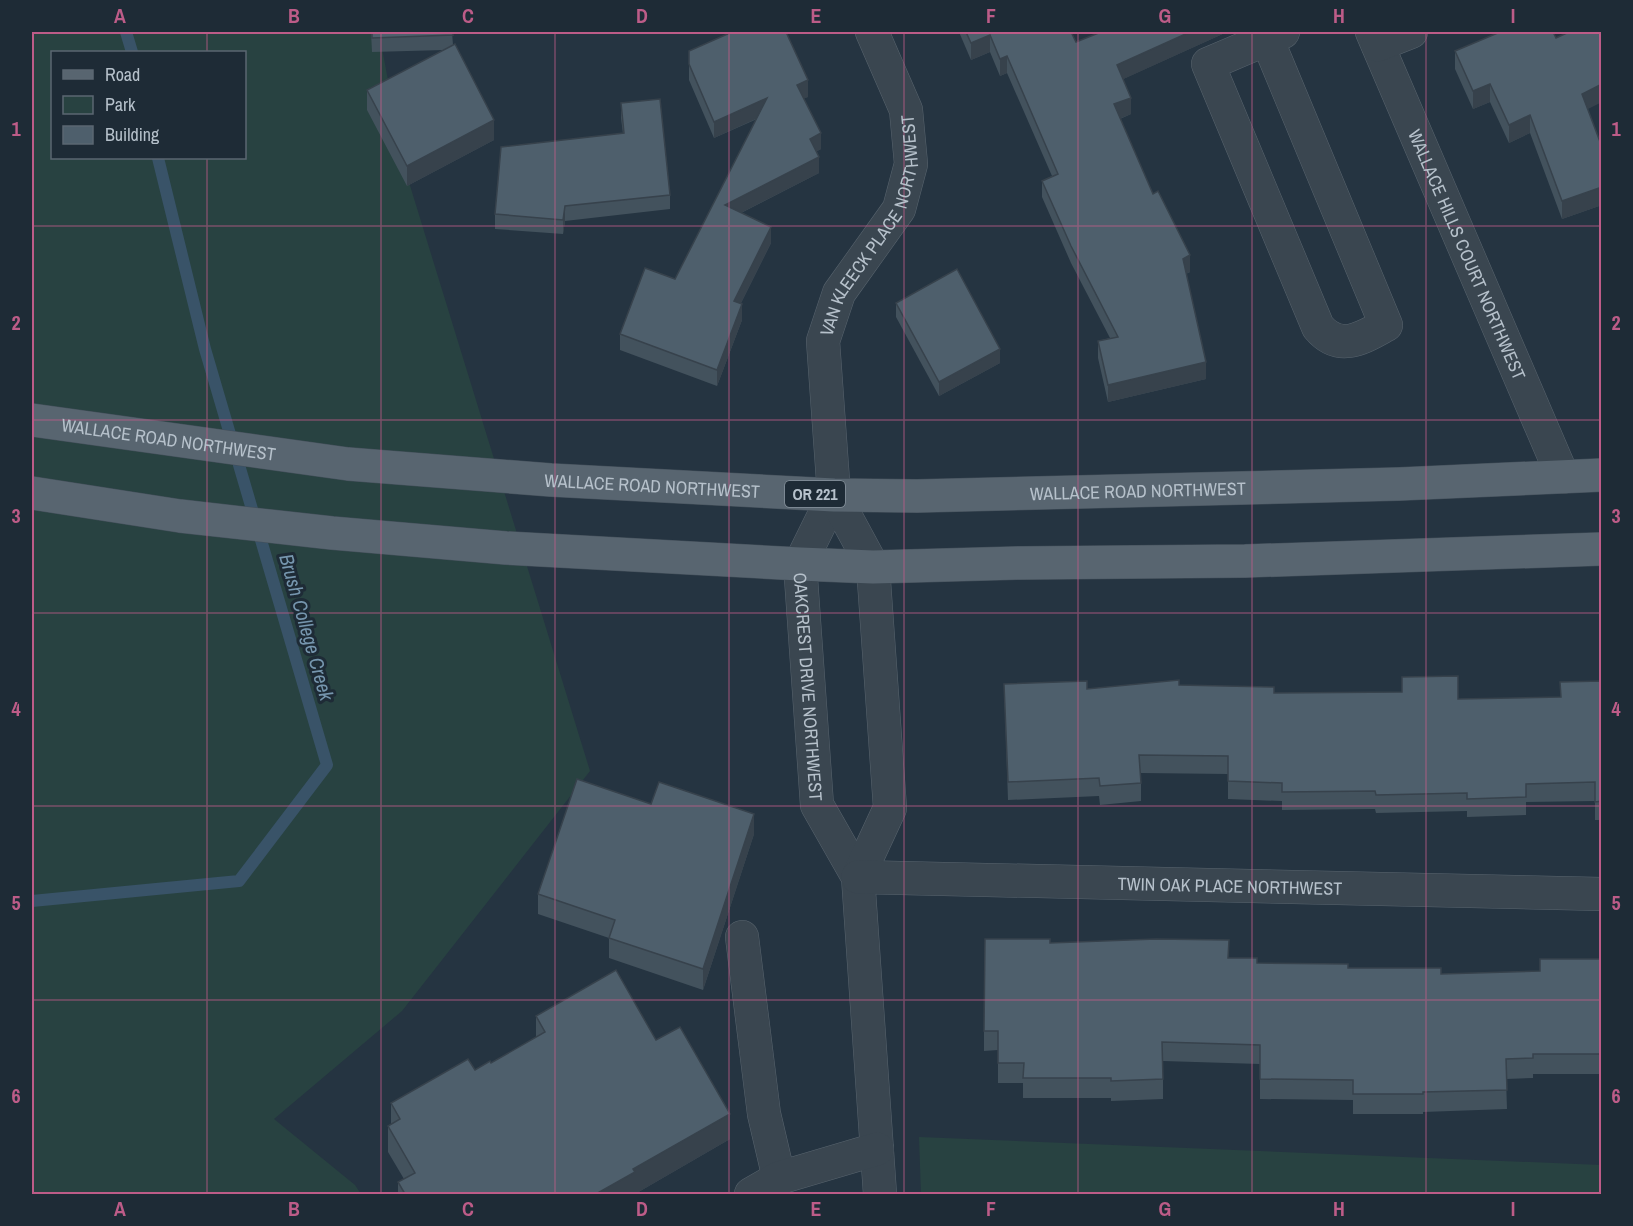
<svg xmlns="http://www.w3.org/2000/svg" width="1633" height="1226" viewBox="0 0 1633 1226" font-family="'Archivo Narrow',sans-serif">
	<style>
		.green { fill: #284241; fill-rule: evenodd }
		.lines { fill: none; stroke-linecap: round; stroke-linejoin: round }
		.stream { stroke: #395368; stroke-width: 12 }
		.minor-casing { stroke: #58646e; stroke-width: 34 }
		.major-casing { stroke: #434f5a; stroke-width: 34 }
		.minor { stroke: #3a4650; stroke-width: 33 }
		.major { stroke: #586570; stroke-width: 33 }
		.wall { fill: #43525d }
		.shaded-wall { fill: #37424c }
		.building { fill: #4e5f6c; stroke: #37424c; stroke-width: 1.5 }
		.grid { fill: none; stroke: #bd5c88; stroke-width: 1.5; stroke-opacity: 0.55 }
		.labels { text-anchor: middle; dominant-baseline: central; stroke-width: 6; stroke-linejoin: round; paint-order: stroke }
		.shield { fill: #1e2b36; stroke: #88949e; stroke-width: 1.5 }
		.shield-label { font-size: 16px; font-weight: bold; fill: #b6c1cb }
		.street-label { font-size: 18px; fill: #b6c1cb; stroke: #1e2b36 }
		.water-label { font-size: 20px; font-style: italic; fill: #7696ae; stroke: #1e2b36 }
		.neatline { fill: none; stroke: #bd5c88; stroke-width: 2 }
		.grid-label { font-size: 20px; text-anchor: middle; font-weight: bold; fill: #bd5c88 }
	</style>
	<rect width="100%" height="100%" fill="#253441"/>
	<!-- green -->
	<g class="green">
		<path d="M 32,32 L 379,32 L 404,166 L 590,771 L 402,1011 L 274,1119 L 355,1185 L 361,1194 L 32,1194 ZM 52,52 L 244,52 L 244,158 L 52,158 Z"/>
		<path d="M 919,1137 L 1601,1165 L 1601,1194 L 921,1194 Z"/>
	</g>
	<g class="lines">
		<!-- stream -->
		<g class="stream">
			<path d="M 126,32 L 132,52"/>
			<path d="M 32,901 L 239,881 L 327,765 L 205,349 L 158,158"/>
		</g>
		<defs>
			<g id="minor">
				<path id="s1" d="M 1372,32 L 1563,477"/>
				<path d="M 1267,39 L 1386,325 C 1362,338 1340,353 1318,327 L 1208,64 L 1283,32"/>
				<path d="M 1378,45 L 1411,32"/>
				<path id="s2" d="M 834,495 L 800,564 L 817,805 L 858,877 L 880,1194"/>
				<path id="s3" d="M 858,877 L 890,808 L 873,567 L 834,495 L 823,341 L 839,293 L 899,209 L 911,164 L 906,110 L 872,32"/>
				<path id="s4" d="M 858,877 L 1602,894"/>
				<path d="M 742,937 L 764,1114 L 779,1178"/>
				<path d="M 751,1194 L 779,1178 L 877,1149"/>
			</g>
			<g id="major">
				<path id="s5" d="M 32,420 L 348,464 L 551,480 L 834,495 L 917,496 L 1399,484 L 1602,475"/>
				<path d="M 32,493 L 180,516 L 332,533 L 506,548 L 800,564 L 873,567 L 1020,563 L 1245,561 L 1602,549"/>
			</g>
		</defs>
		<!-- minor casing -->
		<use href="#minor" class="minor-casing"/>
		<!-- major casing -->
		<use href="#major" class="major-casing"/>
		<!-- minor -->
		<use href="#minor" class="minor"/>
		<!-- major -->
		<use href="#major" class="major"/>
	</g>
	<!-- wall -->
	<g class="wall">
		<path d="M 371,32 L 452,32 L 453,45 L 494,140 L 407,186 L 367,110 L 367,90 L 444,50 L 372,52 Z"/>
		<path d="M 959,32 L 1071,32 L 1076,42 L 1101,32 L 1227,32 L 1123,79 L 1131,114 L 1120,119 L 1153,194 L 1190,272 L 1186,274 L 1206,379 L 1108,402 L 1098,358 L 1098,341 L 1110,338 L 1071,263 L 1042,197 L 1042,181 L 1052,176 L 1007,73 L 1000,76 L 990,52 L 971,60 Z"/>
		<path d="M 1556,38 L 1587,109 L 1602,147 L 1602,205 L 1562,219 L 1530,133 L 1509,143 L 1490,102 L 1473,109 L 1455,69 L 1455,51 Z"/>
		<path d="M 689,51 L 808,97 L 804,98 L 821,149 L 817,151 L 819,173 L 741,213 L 771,243 L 741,303 L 742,320 L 717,386 L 620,350 L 620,334 L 675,279 L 757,119 L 714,138 L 689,80 Z"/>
		<path d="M 621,103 L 670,195 L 670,209 L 565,221 L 563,234 L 495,229 L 495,214 L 623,134 L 621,118 Z"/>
		<path d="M 896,303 L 1000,363 L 939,396 L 896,317 Z"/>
		<path d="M 1602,681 L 1602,820 L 1595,820 L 1595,801 L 1526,802 L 1526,815 L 1467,817 L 1467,811 L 1376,813 L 1375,809 L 1282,810 L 1282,801 L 1228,799 L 1228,774 L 1141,773 L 1141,801 L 1100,805 L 1099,796 L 1008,800 L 1004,684 L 1087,689 L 1179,685 L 1274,693 L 1458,699 L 1560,697 Z"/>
		<path d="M 651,804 L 754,834 L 703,990 L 609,958 L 609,938 L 538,914 L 538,894 Z"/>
		<path d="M 1050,943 L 1229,958 L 1257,963 L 1441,974 L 1540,971 L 1602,959 L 1602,1074 L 1533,1074 L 1533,1078 L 1506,1079 L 1507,1109 L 1423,1112 L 1423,1114 L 1353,1114 L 1353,1100 L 1260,1099 L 1260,1064 L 1163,1061 L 1163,1099 L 1111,1101 L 1111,1098 L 1023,1098 L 1023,1083 L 998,1083 L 998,1050 L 984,1051 L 984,1031 Z"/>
		<path d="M 536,1016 L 656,1040 L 730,1139 L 635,1194 L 398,1194 L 398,1182 L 404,1179 L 388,1152 L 388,1126 L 391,1124 L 391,1103 L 491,1063 L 536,1038 Z"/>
	</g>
	<!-- shaded-wall -->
	<g class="shaded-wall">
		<path d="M 1190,32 L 1227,32 L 1117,82 L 1117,65 Z"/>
		<path d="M 990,35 L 990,52 L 971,60 L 971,43 Z"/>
		<path d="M 1007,56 L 1007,73 L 1000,76 L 1000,59 Z"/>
		<path d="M 808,80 L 808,97 L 797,101 L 797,85 Z"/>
		<path d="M 1490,84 L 1490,102 L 1473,109 L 1473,91 Z"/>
		<path d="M 1602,84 L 1602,102 L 1582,112 L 1582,94 Z"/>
		<path d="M 767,98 L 767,114 L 714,138 L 714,122 Z"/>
		<path d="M 1131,98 L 1131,114 L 1114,121 L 1114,104 Z"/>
		<path d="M 1530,115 L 1530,133 L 1509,143 L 1509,125 Z"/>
		<path d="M 494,120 L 494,140 L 407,186 L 407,166 Z"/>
		<path d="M 821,133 L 821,149 L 810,155 L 810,139 Z"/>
		<path d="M 819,157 L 819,173 L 725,221 L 725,205 Z"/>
		<path d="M 1602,187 L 1602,205 L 1562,219 L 1562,201 Z"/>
		<path d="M 565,206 L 565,221 L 563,234 L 563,220 Z"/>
		<path d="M 771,227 L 771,243 L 734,317 L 734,301 Z"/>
		<path d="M 1190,255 L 1190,272 L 1183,275 L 1183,259 Z"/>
		<path d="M 742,304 L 742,320 L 717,386 L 717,370 Z"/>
		<path d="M 1000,349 L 1000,363 L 939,396 L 939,382 Z"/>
		<path d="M 1206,362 L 1206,379 L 1108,402 L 1108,385 Z"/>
		<path d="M 754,814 L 754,834 L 703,990 L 703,969 Z"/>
		<path d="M 730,1114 L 730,1139 L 635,1194 L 596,1194 L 633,1169 Z"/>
	</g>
	<!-- building -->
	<g class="building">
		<path d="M 372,32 L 452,32 L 453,35 L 372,38 Z"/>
		<path d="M 732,32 L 786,32 L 808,80 L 797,85 L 821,133 L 810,139 L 819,157 L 725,205 L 771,227 L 734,301 L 742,304 L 717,370 L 620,334 L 645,268 L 675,279 L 767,98 L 714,122 L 689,64 L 689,51 Z"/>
		<path d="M 966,32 L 1071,32 L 1076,42 L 1101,32 L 1190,32 L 1117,65 L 1131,98 L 1114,104 L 1153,194 L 1158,191 L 1190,255 L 1183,259 L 1206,362 L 1108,385 L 1098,341 L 1118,337 L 1071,246 L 1042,181 L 1058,174 L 1007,56 L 1000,59 L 990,35 L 971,43 Z"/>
		<path d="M 1500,32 L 1553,32 L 1556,38 L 1569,32 L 1602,32 L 1602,84 L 1582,94 L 1602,147 L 1602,187 L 1562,201 L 1530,115 L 1509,125 L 1490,84 L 1473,91 L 1455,51 Z"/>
		<path d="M 455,44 L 494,120 L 407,166 L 367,90 Z"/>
		<path d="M 660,99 L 670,195 L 565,206 L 563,220 L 495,214 L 501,147 L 624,133 L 621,103 Z"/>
		<path d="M 957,269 L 1000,349 L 939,382 L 896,303 Z"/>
		<path d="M 1458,676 L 1458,699 L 1561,697 L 1560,682 L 1602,681 L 1602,801 L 1595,802 L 1595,782 L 1526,784 L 1526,797 L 1467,799 L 1467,793 L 1376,795 L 1375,791 L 1282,792 L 1282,783 L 1228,781 L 1228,756 L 1139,755 L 1141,783 L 1100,786 L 1099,778 L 1008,782 L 1004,684 L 1087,681 L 1087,689 L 1179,680 L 1179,685 L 1274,687 L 1274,693 L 1402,692 L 1402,677 Z"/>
		<path d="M 577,779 L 651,804 L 659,782 L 754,814 L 703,969 L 609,938 L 615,920 L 538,894 Z"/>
		<path d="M 985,939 L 1050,939 L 1050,943 L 1156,939 L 1229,940 L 1228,958 L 1257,958 L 1257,963 L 1348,964 L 1348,968 L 1441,968 L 1441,974 L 1540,971 L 1540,959 L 1602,959 L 1602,1054 L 1533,1054 L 1533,1058 L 1506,1059 L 1507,1090 L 1423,1092 L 1423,1094 L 1353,1094 L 1353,1080 L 1260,1079 L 1260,1045 L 1162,1042 L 1163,1079 L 1111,1081 L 1111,1078 L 1023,1078 L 1024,1063 L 998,1063 L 998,1031 L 984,1031 Z"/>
		<path d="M 616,970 L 656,1040 L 680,1027 L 730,1114 L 633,1169 L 635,1172 L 596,1194 L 405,1194 L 398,1182 L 415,1173 L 388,1126 L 400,1119 L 391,1103 L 468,1059 L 475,1070 L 490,1061 L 491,1063 L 545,1032 L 536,1016 Z"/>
	</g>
	<!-- grid -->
	<path class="grid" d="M 207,32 L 207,52M 381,32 L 381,1194M 555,32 L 555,1194M 729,32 L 729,1194M 904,32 L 904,1194M 1078,32 L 1078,1194M 1252,32 L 1252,1194M 1426,32 L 1426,1194M 207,158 L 207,1194M 32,226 L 1602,226M 32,420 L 1602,420M 32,613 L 1602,613M 32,806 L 1602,806M 32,1000 L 1602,1000"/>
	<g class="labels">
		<!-- shield labels -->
		<rect class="shield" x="785" y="481" width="60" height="26" rx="4.5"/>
		<g class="shield-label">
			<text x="815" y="494">OR 221</text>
		</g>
		<!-- street labels -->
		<g class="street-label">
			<text stroke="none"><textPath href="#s3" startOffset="682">VAN KLEECK PLACE NORTHWEST</textPath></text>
			<text stroke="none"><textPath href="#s1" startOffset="242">WALLACE HILLS COURT NORTHWEST</textPath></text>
			<text stroke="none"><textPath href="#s5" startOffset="138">WALLACE ROAD NORTHWEST</textPath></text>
			<text stroke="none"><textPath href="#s5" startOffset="624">WALLACE ROAD NORTHWEST</textPath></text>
			<text stroke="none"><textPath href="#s5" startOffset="1110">WALLACE ROAD NORTHWEST</textPath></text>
			<text stroke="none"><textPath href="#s2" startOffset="200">OAKCREST DRIVE NORTHWEST</textPath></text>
			<text stroke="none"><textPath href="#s4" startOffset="372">TWIN OAK PLACE NORTHWEST</textPath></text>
		</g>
		<!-- water labels -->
		<g class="water-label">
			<text transform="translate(307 627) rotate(74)">Brush College Creek</text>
		</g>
	</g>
	<!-- border -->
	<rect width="1633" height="1226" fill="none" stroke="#1e2b36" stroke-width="66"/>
	<!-- legend -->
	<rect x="51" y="51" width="195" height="108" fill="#1e2b36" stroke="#5b6772" stroke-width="1.5"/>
	<rect x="63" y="70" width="30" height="9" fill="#586570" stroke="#5b6772" stroke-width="1.5"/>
	<text x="105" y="81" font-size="18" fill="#b6c1cb">Road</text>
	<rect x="63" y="96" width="30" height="18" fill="#284241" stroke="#5b6772" stroke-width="1.5"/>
	<text x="105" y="111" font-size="18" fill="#b6c1cb">Park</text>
	<rect x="63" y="126" width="30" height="18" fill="#4e5f6c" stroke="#5b6772" stroke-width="1.5"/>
	<text x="105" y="141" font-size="18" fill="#b6c1cb">Building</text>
	<rect x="33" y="33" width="1567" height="1160" class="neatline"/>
	<g class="grid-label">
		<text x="120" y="23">A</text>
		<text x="294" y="23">B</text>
		<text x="468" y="23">C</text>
		<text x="642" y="23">D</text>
		<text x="816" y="23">E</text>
		<text x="991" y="23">F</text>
		<text x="1165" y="23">G</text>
		<text x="1339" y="23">H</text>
		<text x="1513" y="23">I</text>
		<text x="16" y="136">1</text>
		<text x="1616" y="136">1</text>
		<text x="16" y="330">2</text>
		<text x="1616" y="330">2</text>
		<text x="16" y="523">3</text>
		<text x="1616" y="523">3</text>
		<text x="16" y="716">4</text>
		<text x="1616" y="716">4</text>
		<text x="16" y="910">5</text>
		<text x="1616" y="910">5</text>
		<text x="16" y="1103">6</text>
		<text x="1616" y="1103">6</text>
		<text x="120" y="1216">A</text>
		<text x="294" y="1216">B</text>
		<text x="468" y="1216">C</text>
		<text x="642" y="1216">D</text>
		<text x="816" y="1216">E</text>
		<text x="991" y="1216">F</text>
		<text x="1165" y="1216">G</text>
		<text x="1339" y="1216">H</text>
		<text x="1513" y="1216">I</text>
	</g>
</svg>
